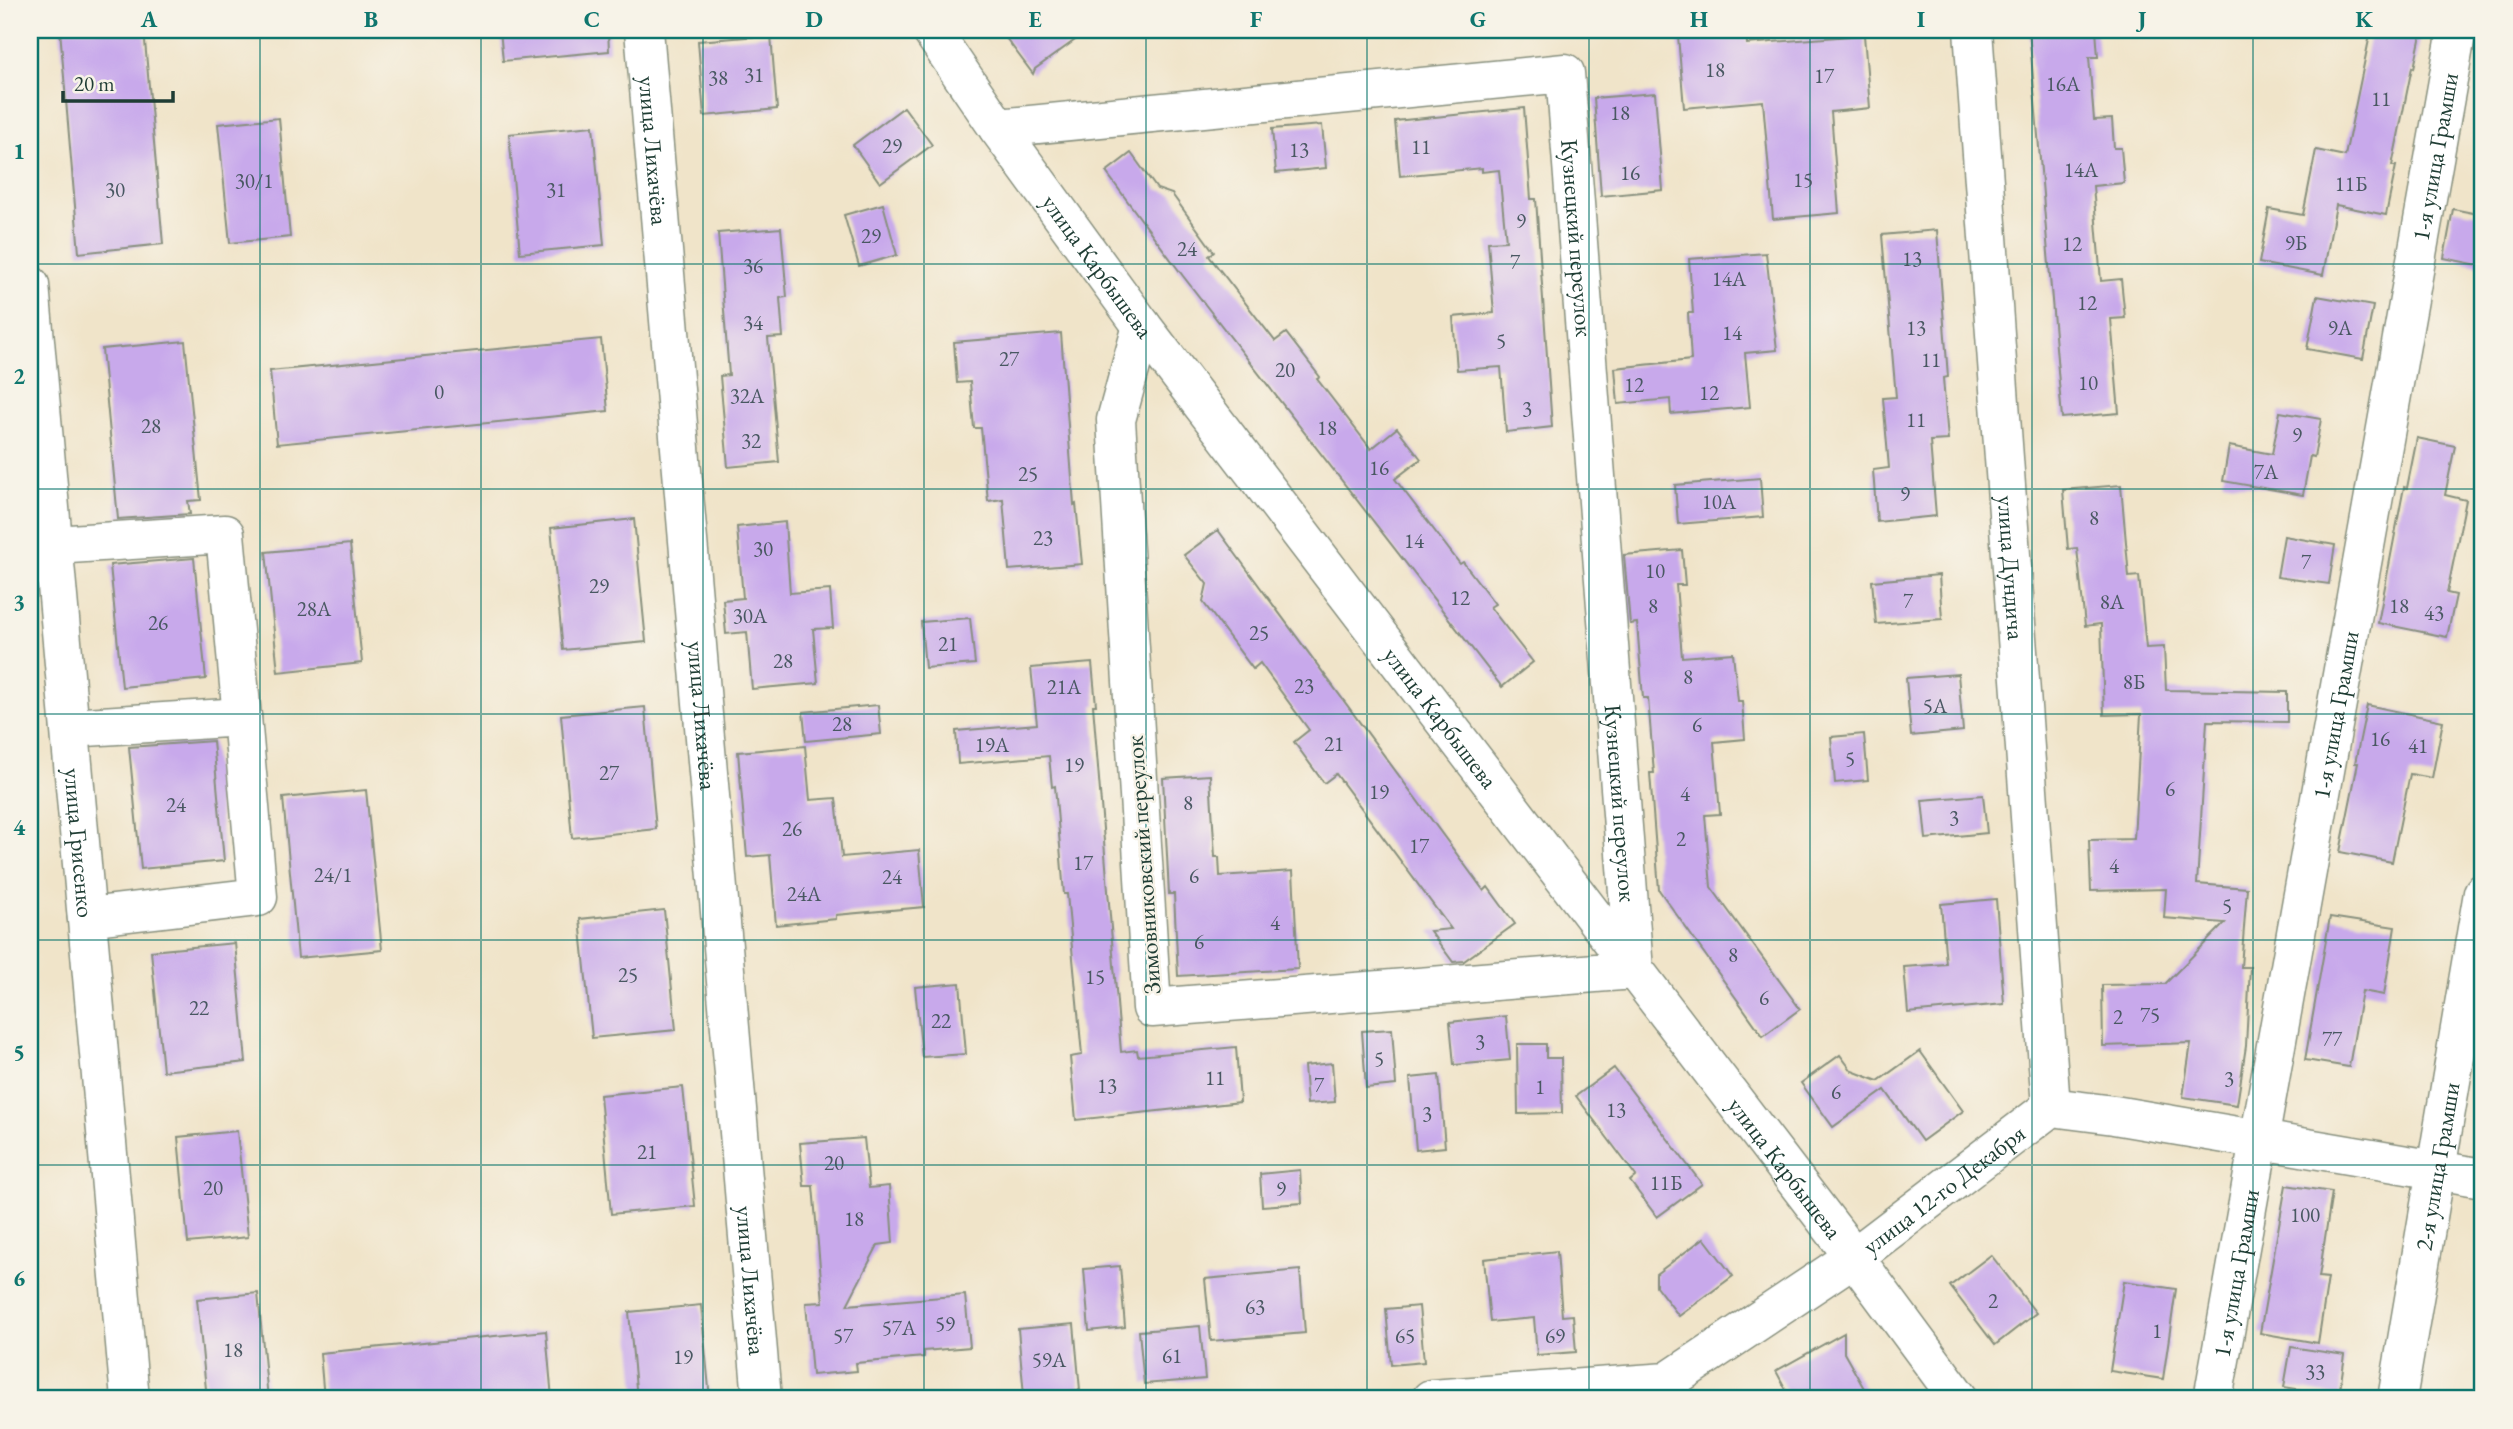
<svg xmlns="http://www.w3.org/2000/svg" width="2513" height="1429" viewBox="0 0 2513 1429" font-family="'EB Garamond',serif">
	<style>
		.building { fill: #c8a9eb }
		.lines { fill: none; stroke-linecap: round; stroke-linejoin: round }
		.minor-casing { stroke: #88907e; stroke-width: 41 }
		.minor { stroke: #fff; stroke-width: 38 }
		.grid { fill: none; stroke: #0f766e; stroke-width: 2; stroke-opacity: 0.55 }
		.labels { text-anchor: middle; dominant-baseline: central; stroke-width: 5; stroke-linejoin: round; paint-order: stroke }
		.number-label { font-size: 21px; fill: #495862 }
		.street-label { font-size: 24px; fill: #1f3d34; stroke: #f7f3e8 }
		.neatline { fill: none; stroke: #0f766e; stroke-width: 2.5 }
		.grid-label { font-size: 23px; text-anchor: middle; font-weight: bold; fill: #0f766e }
	</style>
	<rect width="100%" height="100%" fill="#f7f3e8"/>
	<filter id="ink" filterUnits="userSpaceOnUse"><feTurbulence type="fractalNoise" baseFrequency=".0143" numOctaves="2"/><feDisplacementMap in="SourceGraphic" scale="14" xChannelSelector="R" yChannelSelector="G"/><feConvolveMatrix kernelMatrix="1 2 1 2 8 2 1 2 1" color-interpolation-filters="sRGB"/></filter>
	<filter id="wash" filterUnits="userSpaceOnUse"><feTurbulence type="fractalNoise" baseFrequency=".00686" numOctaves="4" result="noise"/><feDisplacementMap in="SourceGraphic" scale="28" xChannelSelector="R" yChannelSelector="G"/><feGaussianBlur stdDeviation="1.57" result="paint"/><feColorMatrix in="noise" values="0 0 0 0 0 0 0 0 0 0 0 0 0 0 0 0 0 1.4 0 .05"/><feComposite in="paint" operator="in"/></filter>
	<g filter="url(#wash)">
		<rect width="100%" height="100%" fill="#f0e4c9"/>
		<g id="blocks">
			<!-- building -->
			<g class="building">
				<path d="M 60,30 L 144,30 L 163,244 L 79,253 Z"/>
				<path d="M 500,30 L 608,30 L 609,51 L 503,61 Z"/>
				<path d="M 1000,30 L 1089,30 L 1035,69 L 1033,74 Z"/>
				<path d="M 1746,30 L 1747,44 L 1864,35 L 1870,108 L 1831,112 L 1839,213 L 1773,219 L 1763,101 L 1684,108 L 1678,36 Z"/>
				<path d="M 2029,30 L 2096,30 L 2098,57 L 2089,57 L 2094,120 L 2112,119 L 2114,148 L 2121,148 L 2124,183 L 2093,186 L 2101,281 L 2121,279 L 2125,318 L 2111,319 L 2119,413 L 2062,418 Z"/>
				<path d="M 2371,30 L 2422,30 L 2414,68 L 2412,67 L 2392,166 L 2396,166 L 2386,215 L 2336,205 L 2323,275 L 2259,263 L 2269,209 L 2303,215 L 2316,150 L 2345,156 Z"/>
				<path d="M 771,35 L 777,109 L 704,116 L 698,41 Z"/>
				<path d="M 1655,93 L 1663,190 L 1601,196 L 1594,98 Z"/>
				<path d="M 904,107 L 932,145 L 880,183 L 853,145 Z"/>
				<path d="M 1524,108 L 1531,199 L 1536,199 L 1552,427 L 1506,432 L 1501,367 L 1457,370 L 1453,317 L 1494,313 L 1488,242 L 1506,241 L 1499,170 L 1482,172 L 1482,168 L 1400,176 L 1395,121 Z"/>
				<path d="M 279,118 L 290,237 L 230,243 L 218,124 Z"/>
				<path d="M 1322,125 L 1326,168 L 1276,173 L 1272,129 Z"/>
				<path d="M 593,126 L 604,245 L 520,253 L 509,134 Z"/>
				<path d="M 1131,153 L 1157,189 L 1172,194 L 1214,252 L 1209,256 L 1275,341 L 1286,333 L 1320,377 L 1317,379 L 1371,449 L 1397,428 L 1421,459 L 1395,479 L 1460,564 L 1463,562 L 1495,604 L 1490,607 L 1533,662 L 1502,687 L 1183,276 L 1106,172 Z"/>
				<path d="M 883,204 L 897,255 L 859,266 L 844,215 Z"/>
				<path d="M 2453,209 L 2483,215 L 2483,266 L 2444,258 Z"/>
				<path d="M 781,228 L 787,297 L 780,298 L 783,337 L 768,338 L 779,462 L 728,467 L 720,376 L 729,375 L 718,233 Z"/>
				<path d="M 1937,230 L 1948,377 L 1943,378 L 1948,440 L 1930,441 L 1936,516 L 1877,522 L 1873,470 L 1889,468 L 1883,398 L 1896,397 L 1882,235 Z"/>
				<path d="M 1766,253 L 1777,350 L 1745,353 L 1750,407 L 1671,414 L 1670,399 L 1618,404 L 1615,368 L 1691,360 L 1688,313 L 1693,313 L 1689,259 Z"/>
				<path d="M 2317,296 L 2373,306 L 2363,359 L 2307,349 Z"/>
				<path d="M 1061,333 L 1074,505 L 1076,504 L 1082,564 L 1009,570 L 1003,499 L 988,501 L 981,428 L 974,428 L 970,382 L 957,383 L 954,342 Z"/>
				<path d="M 601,339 L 608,411 L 277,444 L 270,371 Z"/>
				<path d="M 185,341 L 201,500 L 188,501 L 190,514 L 118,519 L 102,349 Z"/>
				<path d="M 2280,412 L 2321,419 L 2314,457 L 2310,456 L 2303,495 L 2223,481 L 2229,446 L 2272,454 Z"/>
				<path d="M 2417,438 L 2455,446 L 2445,495 L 2466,500 L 2447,593 L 2456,595 L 2447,637 L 2378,623 L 2404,487 L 2407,488 Z"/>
				<path d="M 1760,478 L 1763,517 L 1678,524 L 1675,485 Z"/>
				<path d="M 2121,485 L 2129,577 L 2139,576 L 2146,648 L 2164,647 L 2166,690 L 2287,692 L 2287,722 L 2207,721 L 2197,884 L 2247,888 L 2241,967 L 2250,967 L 2246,1046 L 2237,1105 L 2183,1097 L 2191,1043 L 2103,1046 L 2102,985 L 2165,984 L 2225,923 L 2164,918 L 2166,889 L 2091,891 L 2089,840 L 2134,839 L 2141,714 L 2104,715 L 2101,624 L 2085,626 L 2077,548 L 2068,549 L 2063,490 Z"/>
				<path d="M 634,519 L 646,642 L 563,650 L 551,528 Z"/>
				<path d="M 785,522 L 790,593 L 830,590 L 833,628 L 813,629 L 818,683 L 752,689 L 747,632 L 726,634 L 723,600 L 743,598 L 737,527 Z"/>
				<path d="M 1218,530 L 1484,891 L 1488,887 L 1515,924 L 1464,961 L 1453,962 L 1430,931 L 1451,929 L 1336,774 L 1324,783 L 1294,742 L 1309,730 L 1260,663 L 1253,669 L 1203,602 L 1207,584 L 1184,555 Z"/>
				<path d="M 2284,536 L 2335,545 L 2329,584 L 2277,577 Z"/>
				<path d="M 350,544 L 362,663 L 278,672 L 266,552 Z"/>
				<path d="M 1682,550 L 1685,585 L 1676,585 L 1682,657 L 1733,653 L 1738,701 L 1742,701 L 1745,739 L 1714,742 L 1720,814 L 1705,815 L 1711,887 L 1800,1009 L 1763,1036 L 1659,890 L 1650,773 L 1654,773 L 1648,698 L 1643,698 L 1637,623 L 1630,624 L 1624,555 Z"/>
				<path d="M 194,558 L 206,679 L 122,687 L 110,565 Z"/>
				<path d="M 1939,575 L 1942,619 L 1876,624 L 1872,581 Z"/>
				<path d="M 970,618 L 975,664 L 925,668 L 921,622 Z"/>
				<path d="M 1092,663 L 1096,705 L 1093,705 L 1121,1052 L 1137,1050 L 1138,1056 L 1236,1047 L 1240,1102 L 1076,1120 L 1070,1057 L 1082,1055 L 1067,894 L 1064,894 L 1055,786 L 1052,787 L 1049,756 L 958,764 L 956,731 L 1037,724 L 1031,668 Z"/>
				<path d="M 1958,674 L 1963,731 L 1911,736 L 1906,678 Z"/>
				<path d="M 878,705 L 881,734 L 806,741 L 803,712 Z"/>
				<path d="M 2367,705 L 2443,721 L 2432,778 L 2410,774 L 2392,862 L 2340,852 L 2358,763 L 2355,763 Z"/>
				<path d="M 645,707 L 656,829 L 572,838 L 561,715 Z"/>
				<path d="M 1864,734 L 1868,780 L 1835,783 L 1831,737 Z"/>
				<path d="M 213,741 L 224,861 L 141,869 L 129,747 Z"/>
				<path d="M 805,746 L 810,800 L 836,798 L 842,857 L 919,850 L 924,907 L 836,915 L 836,919 L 776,925 L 770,855 L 747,857 L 738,752 Z"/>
				<path d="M 1210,775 L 1215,857 L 1219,857 L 1220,876 L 1293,871 L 1298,969 L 1178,976 L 1174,894 L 1169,894 L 1163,778 Z"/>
				<path d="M 366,790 L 382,950 L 298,958 L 283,798 Z"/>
				<path d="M 1983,795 L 1987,833 L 1926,839 L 1922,800 Z"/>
				<path d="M 1996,899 L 2004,1004 L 1908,1013 L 1904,967 L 1946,964 L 1941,904 Z"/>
				<path d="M 664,910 L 676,1030 L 592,1038 L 580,919 Z"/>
				<path d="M 2330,917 L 2395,927 L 2384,995 L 2362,991 L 2349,1067 L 2305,1060 Z"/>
				<path d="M 235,943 L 246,1062 L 163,1071 L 151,951 Z"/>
				<path d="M 960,983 L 966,1054 L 922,1057 L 915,987 Z"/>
				<path d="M 1506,1016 L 1510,1060 L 1454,1065 L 1450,1022 Z"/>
				<path d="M 1392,1029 L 1396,1085 L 1366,1088 L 1362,1031 Z"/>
				<path d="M 1517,1044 L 1546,1044 L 1546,1058 L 1561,1058 L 1562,1113 L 1518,1114 Z"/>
				<path d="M 1920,1051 L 1963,1111 L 1922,1141 L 1885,1090 L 1833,1127 L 1801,1083 L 1840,1055 L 1852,1071 L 1878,1081 Z"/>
				<path d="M 1332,1063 L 1335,1102 L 1307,1104 L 1304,1066 Z"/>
				<path d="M 1614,1068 L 1702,1184 L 1657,1217 L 1630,1181 L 1636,1176 L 1576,1096 Z"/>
				<path d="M 1439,1075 L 1445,1147 L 1416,1150 L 1410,1078 Z"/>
				<path d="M 683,1087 L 695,1206 L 611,1214 L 600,1095 Z"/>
				<path d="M 237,1131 L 248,1237 L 188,1243 L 178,1137 Z"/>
				<path d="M 864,1138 L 869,1188 L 889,1186 L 893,1243 L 878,1245 L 847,1305 L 965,1295 L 970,1347 L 924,1351 L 924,1357 L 856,1363 L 857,1371 L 812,1375 L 806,1303 L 823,1302 L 813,1186 L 804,1186 L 800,1143 Z"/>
				<path d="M 1300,1170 L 1302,1203 L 1262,1206 L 1260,1174 Z"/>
				<path d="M 2286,1185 L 2332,1192 L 2319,1277 L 2328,1278 L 2318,1343 L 2260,1333 Z"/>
				<path d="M 1704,1238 L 1733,1276 L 1679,1316 L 1656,1286 L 1656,1274 Z"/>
				<path d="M 1557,1251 L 1562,1316 L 1573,1315 L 1576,1352 L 1537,1355 L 1534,1318 L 1490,1322 L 1484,1259 Z"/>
				<path d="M 1991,1255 L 2036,1313 L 1995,1345 L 1950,1286 Z"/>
				<path d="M 1120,1266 L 1125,1327 L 1089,1331 L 1084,1269 Z"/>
				<path d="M 1300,1270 L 1305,1333 L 1211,1341 L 1205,1279 Z"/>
				<path d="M 2124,1281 L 2176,1289 L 2163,1379 L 2110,1371 Z"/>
				<path d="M 258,1293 L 268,1399 L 207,1399 L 197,1299 Z"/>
				<path d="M 701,1305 L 710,1399 L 637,1399 L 629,1312 Z"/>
				<path d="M 1419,1306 L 1424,1362 L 1391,1365 L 1386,1309 Z"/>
				<path d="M 1074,1324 L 1080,1390 L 1024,1395 L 1018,1329 Z"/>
				<path d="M 1200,1326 L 1205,1379 L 1144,1384 L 1139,1331 Z"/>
				<path d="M 546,1331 L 552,1399 L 324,1399 L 320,1353 Z"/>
				<path d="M 1844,1333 L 1844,1353 L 1870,1399 L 1791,1399 L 1776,1371 Z"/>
				<path d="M 2291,1347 L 2345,1355 L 2339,1396 L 2284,1387 Z"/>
			</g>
		</g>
	</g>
	<g filter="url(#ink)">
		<use href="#blocks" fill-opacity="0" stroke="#88907e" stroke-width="2"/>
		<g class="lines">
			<defs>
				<g id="minor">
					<path id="s1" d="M 644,30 L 762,1399"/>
					<path id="s2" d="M 931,30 L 998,128 L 1142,326 L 1854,1257 L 1959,1399"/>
					<path id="s3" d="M 1973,30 L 2051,1107"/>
					<path id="s4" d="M 998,128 L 1565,73 L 1634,970 L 1152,1008 L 1116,420 L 1142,326"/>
					<path id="s5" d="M 30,285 L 130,1399"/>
					<path d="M 54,545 L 225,534 L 242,717"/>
					<path d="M 70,728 L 242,717 L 258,897 L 87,917"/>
					<path id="s6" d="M 1431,1399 L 1667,1382 L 1854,1257 L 2051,1107 L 2114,1115 L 2483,1178"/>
					<path id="s7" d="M 2213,1399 L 2457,30"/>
					<path id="s8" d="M 2397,1399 L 2483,893"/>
				</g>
			</defs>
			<!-- minor casing -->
			<use href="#minor" class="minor-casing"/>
			<!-- minor -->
			<use href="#minor" class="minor"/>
		</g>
	</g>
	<!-- grid -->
	<path class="grid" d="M 260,30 L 260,1399M 481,30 L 481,1399M 703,30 L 703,1399M 924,30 L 924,1399M 1146,30 L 1146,1399M 1367,30 L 1367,1399M 1589,30 L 1589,1399M 1810,30 L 1810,1399M 2032,30 L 2032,1399M 2253,30 L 2253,1399M 30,264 L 2483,264M 30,489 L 2483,489M 30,714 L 2483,714M 30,940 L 2483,940M 30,1165 L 2483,1165"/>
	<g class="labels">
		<!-- number labels -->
		<g class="number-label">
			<text x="1715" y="69">18</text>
			<text x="754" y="74">31</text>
			<text x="1824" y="75">17</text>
			<text x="718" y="77">38</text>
			<text x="2063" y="83">16А</text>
			<text x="2381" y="98">11</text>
			<text x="1620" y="112">18</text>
			<text x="892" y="145">29</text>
			<text x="1421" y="146">11</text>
			<text x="1299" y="149">13</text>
			<text x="2081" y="169">14А</text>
			<text x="1630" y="172">16</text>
			<text x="1803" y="179">15</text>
			<text x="254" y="180">30/1</text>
			<text x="2351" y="183">11Б</text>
			<text x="115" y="189">30</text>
			<text x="556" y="189">31</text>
			<text x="1521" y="220">9</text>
			<text x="871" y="235">29</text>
			<text x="2296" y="242">9Б</text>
			<text x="2072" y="243">12</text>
			<text x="1187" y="248">24</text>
			<text x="1912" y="258">13</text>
			<text x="1515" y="261">7</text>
			<text x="753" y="265">36</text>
			<text x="1729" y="278">14А</text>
			<text x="2087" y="302">12</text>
			<text x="753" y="322">34</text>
			<text x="1916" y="327">13</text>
			<text x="2340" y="327">9А</text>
			<text x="1732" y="332">14</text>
			<text x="1501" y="340">5</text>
			<text x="1009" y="358">27</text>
			<text x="1931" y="359">11</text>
			<text x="1285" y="369">20</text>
			<text x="2088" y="382">10</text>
			<text x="1634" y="384">12</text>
			<text x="439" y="391">0</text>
			<text x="1709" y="392">12</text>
			<text x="747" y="395">32А</text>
			<text x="1527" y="408">3</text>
			<text x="1916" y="419">11</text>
			<text x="151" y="425">28</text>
			<text x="1327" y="427">18</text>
			<text x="2297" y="434">9</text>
			<text x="751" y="440">32</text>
			<text x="1379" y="467">16</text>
			<text x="2266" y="471">7А</text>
			<text x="1028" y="473">25</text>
			<text x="1905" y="493">9</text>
			<text x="1719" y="501">10А</text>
			<text x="2094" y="517">8</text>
			<text x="1043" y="537">23</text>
			<text x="1414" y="540">14</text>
			<text x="763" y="548">30</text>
			<text x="2306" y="561">7</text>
			<text x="1655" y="570">10</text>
			<text x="599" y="585">29</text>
			<text x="1460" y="597">12</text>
			<text x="1908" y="600">7</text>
			<text x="2112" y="601">8А</text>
			<text x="1653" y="605">8</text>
			<text x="2399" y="605">18</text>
			<text x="314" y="608">28А</text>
			<text x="2434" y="612">43</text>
			<text x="750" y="615">30А</text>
			<text x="158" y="622">26</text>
			<text x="1259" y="632">25</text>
			<text x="948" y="643">21</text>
			<text x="783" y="660">28</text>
			<text x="1688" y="676">8</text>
			<text x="2134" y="681">8Б</text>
			<text x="1304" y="685">23</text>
			<text x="1064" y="686">21А</text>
			<text x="1935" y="705">5А</text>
			<text x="842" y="723">28</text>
			<text x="1697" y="724">6</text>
			<text x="2380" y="738">16</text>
			<text x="1334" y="743">21</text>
			<text x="992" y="744">19А</text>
			<text x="2418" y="745">41</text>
			<text x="1850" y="758">5</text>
			<text x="1074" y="764">19</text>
			<text x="609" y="772">27</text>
			<text x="2170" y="788">6</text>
			<text x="1379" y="791">19</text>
			<text x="1685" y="793">4</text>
			<text x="1188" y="802">8</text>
			<text x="176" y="804">24</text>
			<text x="1954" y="817">3</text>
			<text x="792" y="828">26</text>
			<text x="1681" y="838">2</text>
			<text x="1419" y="845">17</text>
			<text x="1083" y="862">17</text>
			<text x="2114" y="865">4</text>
			<text x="333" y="874">24/1</text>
			<text x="1194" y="875">6</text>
			<text x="892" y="876">24</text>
			<text x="804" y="893">24А</text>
			<text x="2227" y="905">5</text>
			<text x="1275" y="922">4</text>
			<text x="1199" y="941">6</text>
			<text x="1733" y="954">8</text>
			<text x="628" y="974">25</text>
			<text x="1095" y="976">15</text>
			<text x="1764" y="997">6</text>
			<text x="199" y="1007">22</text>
			<text x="2150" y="1014">75</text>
			<text x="2118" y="1016">2</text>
			<text x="941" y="1020">22</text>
			<text x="2332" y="1038">77</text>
			<text x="1480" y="1041">3</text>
			<text x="1379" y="1058">5</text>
			<text x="1215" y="1077">11</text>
			<text x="2229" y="1078">3</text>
			<text x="1319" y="1084">7</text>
			<text x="1107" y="1085">13</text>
			<text x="1540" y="1086">1</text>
			<text x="1836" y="1091">6</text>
			<text x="1616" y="1109">13</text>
			<text x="1427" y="1113">3</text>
			<text x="647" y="1151">21</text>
			<text x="834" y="1162">20</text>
			<text x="1666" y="1182">11Б</text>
			<text x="213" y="1187">20</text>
			<text x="1281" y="1188">9</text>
			<text x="2305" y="1214">100</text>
			<text x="854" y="1218">18</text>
			<text x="1993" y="1300">2</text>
			<text x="1255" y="1306">63</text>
			<text x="945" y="1323">59</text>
			<text x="899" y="1327">57А</text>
			<text x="2157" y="1330">1</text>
			<text x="843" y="1335">57</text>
			<text x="1405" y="1335">65</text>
			<text x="1555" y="1335">69</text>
			<text x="233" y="1349">18</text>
			<text x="1172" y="1355">61</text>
			<text x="683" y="1356">19</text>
			<text x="1049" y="1359">59А</text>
			<text x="2315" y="1371">33</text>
		</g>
		<!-- street labels -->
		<g class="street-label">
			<text stroke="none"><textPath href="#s1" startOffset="121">улица Лихачёва</textPath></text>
			<text stroke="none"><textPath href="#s7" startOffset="1262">1-я улица Грамши</textPath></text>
			<text stroke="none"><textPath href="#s4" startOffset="735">Кузнецкий переулок</textPath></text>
			<text stroke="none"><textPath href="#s2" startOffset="289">улица Карбышева</textPath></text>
			<text stroke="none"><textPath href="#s3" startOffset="539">улица Дундича</textPath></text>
			<text stroke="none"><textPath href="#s1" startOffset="688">улица Лихачёва</textPath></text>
			<text stroke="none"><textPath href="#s7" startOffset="695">1-я улица Грамши</textPath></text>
			<text stroke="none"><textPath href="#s2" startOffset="856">улица Карбышева</textPath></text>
			<text stroke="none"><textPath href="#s4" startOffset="1302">Кузнецкий переулок</textPath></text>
			<text stroke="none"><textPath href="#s5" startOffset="560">улица Грисенко</textPath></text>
			<text transform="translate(1143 865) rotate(-94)">Зимовниковский переулок</text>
			<text stroke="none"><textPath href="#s8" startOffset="236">2-я улица Грамши</textPath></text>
			<text stroke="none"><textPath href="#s2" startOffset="1423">улица Карбышева</textPath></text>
			<text stroke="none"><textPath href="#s6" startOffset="574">улица 12-го Декабря</textPath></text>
			<text stroke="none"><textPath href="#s7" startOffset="128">1-я улица Грамши</textPath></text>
			<text stroke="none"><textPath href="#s1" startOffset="1255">улица Лихачёва</textPath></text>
		</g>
	</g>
	<!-- margin -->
	<rect width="2513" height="1429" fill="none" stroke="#f7f3e8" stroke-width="77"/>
	<!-- scale -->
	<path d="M63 91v10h110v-10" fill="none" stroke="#1f3d34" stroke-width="3.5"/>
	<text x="74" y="91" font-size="21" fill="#1f3d34" stroke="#f7f3e8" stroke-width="5" paint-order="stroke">20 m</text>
	<rect x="38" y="38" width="2436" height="1352" class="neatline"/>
	<g class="grid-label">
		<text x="149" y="27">A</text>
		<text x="371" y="27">B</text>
		<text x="592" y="27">C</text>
		<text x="814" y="27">D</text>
		<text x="1035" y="27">E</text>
		<text x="1256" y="27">F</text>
		<text x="1478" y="27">G</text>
		<text x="1699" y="27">H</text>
		<text x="1921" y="27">I</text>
		<text x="2142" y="27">J</text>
		<text x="2364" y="27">K</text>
		<text x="19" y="159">1</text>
		<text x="19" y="384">2</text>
		<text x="19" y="610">3</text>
		<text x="19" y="835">4</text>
		<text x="19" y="1060">5</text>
		<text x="19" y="1286">6</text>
	</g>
</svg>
